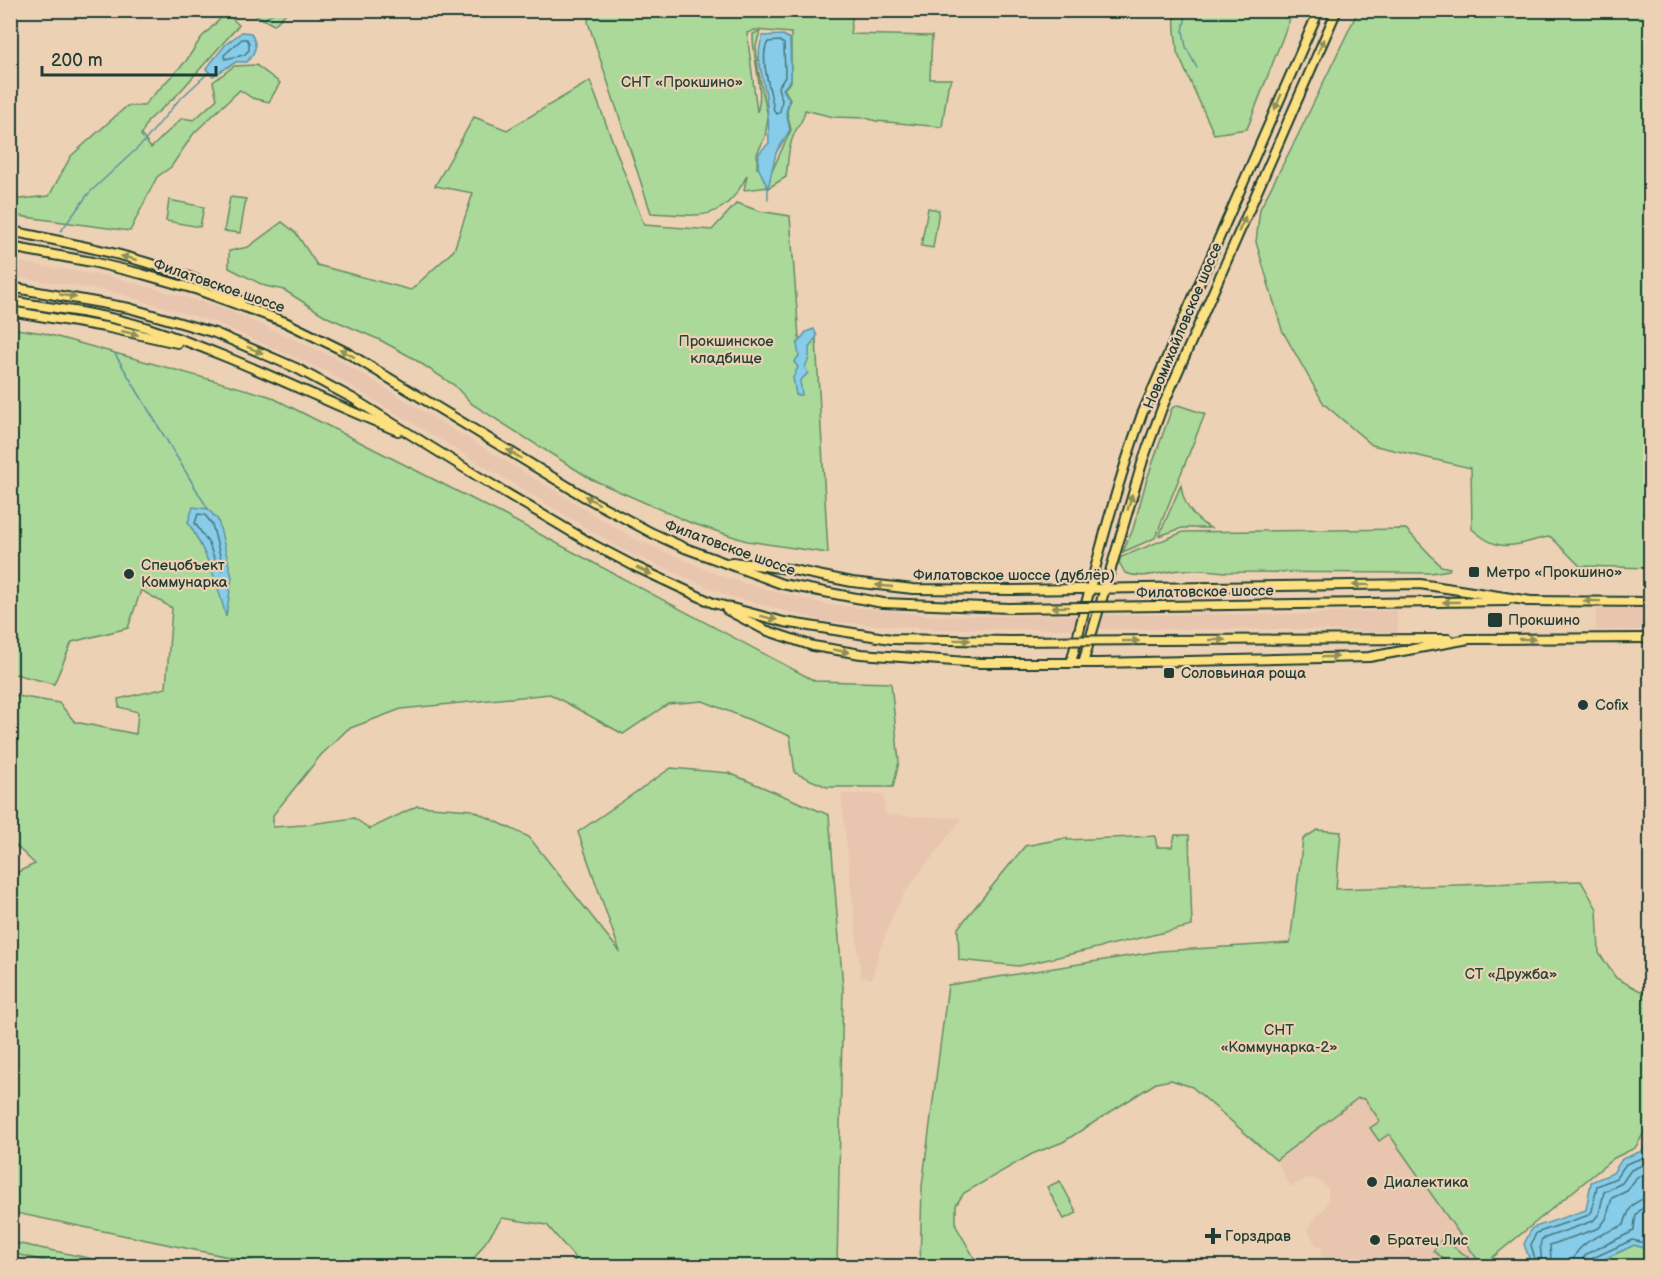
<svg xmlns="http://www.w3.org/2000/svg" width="1661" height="1277" viewBox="0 0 1661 1277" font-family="'Balsamiq Sans',sans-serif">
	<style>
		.built { fill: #e8c5ae }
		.green { fill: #abd999; stroke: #658b66; stroke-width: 1.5; fill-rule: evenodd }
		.water { fill: #87cce9; stroke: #5d93a1; stroke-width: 1.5 }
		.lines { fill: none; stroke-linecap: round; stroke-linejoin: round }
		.shore { stroke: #49767c; stroke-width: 1.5 }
		.stream { stroke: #5d93a1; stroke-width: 1.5 }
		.major-casing { stroke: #1f3d34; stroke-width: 12 }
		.major { stroke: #fde080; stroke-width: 8 }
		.major-bridge-casing { stroke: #1f3d34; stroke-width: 12; stroke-linecap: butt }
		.major-bridge { stroke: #fde080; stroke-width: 8 }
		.oneway { fill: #8e8e5a }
		.poi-dot { fill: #1f3d34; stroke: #edd1b4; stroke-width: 2 }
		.labels { text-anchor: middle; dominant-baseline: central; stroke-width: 4.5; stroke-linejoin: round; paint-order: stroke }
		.park-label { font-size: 15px; fill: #264539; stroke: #edd1b4 }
		.street-label { font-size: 15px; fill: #1f3d34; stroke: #edd1b4 }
		.poi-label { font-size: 15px; fill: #1f3d34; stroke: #edd1b4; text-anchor: start }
	</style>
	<rect width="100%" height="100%" fill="#edd1b4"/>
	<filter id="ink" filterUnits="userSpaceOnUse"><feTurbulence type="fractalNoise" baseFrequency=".0167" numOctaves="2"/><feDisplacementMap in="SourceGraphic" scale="12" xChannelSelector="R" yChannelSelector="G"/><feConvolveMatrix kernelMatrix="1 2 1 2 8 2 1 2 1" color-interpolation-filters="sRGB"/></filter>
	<g filter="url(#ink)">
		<!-- built -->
		<g class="built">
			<path d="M 10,261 L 112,277 L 218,306 L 334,357 L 631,537 L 728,579 L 824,604 L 934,616 L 1307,614 L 1397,610 L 1398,633 L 1308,629 L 935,629 L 823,621 L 726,595 L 625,551 L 326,371 L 211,321 L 109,291 L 11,276 Z"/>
			<rect x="1596" y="609" width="54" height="21"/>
			<path d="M 841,794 L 884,794 L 885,815 L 962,818 L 905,892 L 893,915 L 880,949 L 872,979 L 861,977 Z"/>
			<path d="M 1358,1098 L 1365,1099 L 1482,1266 L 1427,1266 L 1377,1260 L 1326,1265 L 1320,1252 L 1322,1251 L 1321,1246 L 1316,1245 L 1307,1228 L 1325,1208 L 1328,1199 L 1328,1188 L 1318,1180 L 1307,1178 L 1290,1187 L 1276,1160 Z"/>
		</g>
		<!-- green -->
		<g class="green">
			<path d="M 590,10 L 853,11 L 850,34 L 932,36 L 930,79 L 952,79 L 948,86 L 942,127 L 876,121 L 866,118 L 833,117 L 805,110 C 804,120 799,124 795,132 C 788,146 788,162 786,177 L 770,187 L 744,190 L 747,175 C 723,225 698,215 651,213 L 588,22 ZM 755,30 L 791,33 L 791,82 L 784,89 L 790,99 L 787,112 L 791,130 L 771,173 L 757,168 L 757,154 L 765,137 L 768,117 L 758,69 L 756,46 L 760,31 L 753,34 C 752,58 765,90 757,112 L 747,33 Z"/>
			<path d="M 248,11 L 288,11 L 274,25 Z"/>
			<path d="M 1176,11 L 1293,11 L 1247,129 L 1214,134 L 1177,52 C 1177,38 1172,25 1176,11 Z"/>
			<path d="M 1358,11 L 1650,11 L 1650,568 L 1580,566 L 1551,537 C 1543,537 1536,540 1528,542 C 1503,549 1491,546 1472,529 L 1471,468 L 1372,445 L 1324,404 L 1282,330 L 1256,242 L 1260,209 L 1298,135 Z"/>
			<path d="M 226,13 L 239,25 L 177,95 L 148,121 L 141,135 L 151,148 L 182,118 L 194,120 L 217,99 L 213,82 L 234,66 L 256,65 L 280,83 L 269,102 L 252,98 L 240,90 L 194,133 L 171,167 L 157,177 L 130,231 L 11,215 L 11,200 L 49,196 L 71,156 L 127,106 L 143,106 L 186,61 L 201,38 Z"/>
			<path d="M 590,81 L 644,225 L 712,230 L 737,203 L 759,211 L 790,216 L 799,338 L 816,338 L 828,553 L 747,541 L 691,523 L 591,479 L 472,404 L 454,385 L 411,357 L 380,340 L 327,317 L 284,290 L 265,286 L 229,268 L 229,251 L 248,247 L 282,222 L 296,233 L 317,265 L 411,290 L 454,250 L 473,193 L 435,186 L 474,117 L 507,130 Z"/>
			<path d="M 230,197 L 246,199 L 240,233 L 224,231 Z"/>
			<path d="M 169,200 L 204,207 L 200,227 L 166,221 Z"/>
			<path d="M 928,208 L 939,210 L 933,248 L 921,246 Z"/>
			<path d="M 10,328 L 43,333 L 269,396 L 502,514 L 815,681 L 891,683 L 899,762 L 893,787 L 827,787 L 795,773 L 790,736 L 703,701 L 668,704 L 623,734 L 550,694 L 401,709 L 348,729 L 321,755 L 273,815 L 273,827 L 304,825 L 354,818 L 370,829 L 417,806 L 472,810 L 529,837 L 620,952 L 578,832 L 671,768 L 729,773 L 829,815 L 843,988 L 837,1266 L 570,1266 L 576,1259 L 547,1225 L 502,1218 L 469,1266 L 272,1266 L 11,1212 L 11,875 L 35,864 L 11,841 L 11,695 L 59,703 L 75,722 L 136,734 L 138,712 L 119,707 L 118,699 L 166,688 L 172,608 L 141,590 L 128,628 L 72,642 L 54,684 L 11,673 Z"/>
			<path d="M 1178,405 L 1205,414 L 1155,538 L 1123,552 L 1133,529 L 1146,482 L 1172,408 Z"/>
			<path d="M 1181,485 C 1183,504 1194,519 1210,528 L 1182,528 L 1159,536 Z"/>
			<path d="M 1406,529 L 1441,566 L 1450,568 L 1449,570 L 1431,573 L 1225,572 C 1208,570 1189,568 1172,571 C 1155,574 1141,579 1125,573 L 1119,562 L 1121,557 L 1183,532 Z"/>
			<path d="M 1317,830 L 1341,832 L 1336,889 L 1581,881 L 1597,909 L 1599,953 L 1616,978 L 1650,996 L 1650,1123 L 1635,1148 L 1614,1158 L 1482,1266 L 1389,1134 L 1379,1141 L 1370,1128 L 1380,1121 L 1365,1099 L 1358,1098 L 1276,1160 L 1192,1087 L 1171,1080 L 1156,1083 L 1063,1142 L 1032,1154 L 964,1193 L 956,1205 L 956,1226 L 979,1266 L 920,1266 L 922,1186 L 948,985 L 1160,951 L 1290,943 L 1303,839 Z"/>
			<path d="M 1175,835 L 1189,835 L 1192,926 L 1019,966 L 959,960 L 958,928 L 1025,846 L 1067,838 L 1067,840 L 1155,836 L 1157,847 L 1172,847 Z"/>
			<path d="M 1060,1181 L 1077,1213 L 1064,1219 L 1047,1187 Z"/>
			<path d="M 1442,1239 L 1468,1257 L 1461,1266 L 1455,1266 L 1433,1251 Z"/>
			<path d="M 10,1242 L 11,1242 L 127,1266 L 66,1266 L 11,1253 Z"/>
			<path d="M 1634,1245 L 1650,1250 L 1650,1266 L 1590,1266 Z"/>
		</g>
		<!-- water -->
		<g class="water">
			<path d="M 242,32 L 251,33 C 258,46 256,51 247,62 L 236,62 L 213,76 L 206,69 L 226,44 Z"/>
			<path d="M 783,35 L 790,39 L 791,80 L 783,89 L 789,99 L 786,113 L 790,130 L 776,153 L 768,188 L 758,167 L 759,153 L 769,143 C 769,127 768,112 766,96 C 763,75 754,57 763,36 Z"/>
			<path d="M 814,329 L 817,336 L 809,348 L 809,358 L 805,367 L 808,373 L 800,381 L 802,395 L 796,395 L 793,378 L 798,367 L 794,362 L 799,356 L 797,344 L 806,332 Z"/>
			<path d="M 193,507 L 208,509 L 218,520 L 232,577 L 226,617 C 217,581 207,554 188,522 Z"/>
			<path d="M 1650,1138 L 1650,1212 L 1648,1214 L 1650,1250 L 1634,1245 L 1590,1266 L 1516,1266 L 1529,1258 L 1524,1244 L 1532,1228 L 1586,1210 L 1591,1182 L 1613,1173 L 1622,1159 L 1642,1151 Z"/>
		</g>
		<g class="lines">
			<!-- shore -->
			<g class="shore">
				<path d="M 242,39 L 247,39 L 249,43 L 249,50 L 244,55 L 225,59 L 224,55 Z"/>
				<path d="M 780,41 L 784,44 L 785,77 L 778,88 L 782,100 L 780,112 L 777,114 L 774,111 C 772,93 758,57 768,42 Z"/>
				<path d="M 198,514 L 205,515 L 212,524 L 223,567 L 222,570 L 218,569 L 209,544 L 195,523 Z"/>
				<path d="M 1527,1266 L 1535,1259 L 1531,1245 L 1536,1233 L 1589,1215 L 1592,1211 L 1597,1186 L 1616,1178 L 1626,1164 L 1645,1157 L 1650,1150"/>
				<path d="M 1539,1266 C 1545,1256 1537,1248 1542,1239 L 1593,1221 L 1599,1214 L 1604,1192 L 1622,1183 L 1631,1170 L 1650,1162"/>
				<path d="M 1549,1266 L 1551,1259 L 1550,1245 L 1599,1228 L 1606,1219 L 1612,1198 L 1627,1191 L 1637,1177 L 1650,1172"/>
				<path d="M 1572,1266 C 1573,1242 1604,1234 1624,1225 C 1628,1210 1633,1199 1650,1198"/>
				<path d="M 1581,1266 L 1583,1258 L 1588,1253 L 1634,1231 C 1635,1219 1634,1208 1650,1207"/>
				<path d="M 1589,1266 L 1593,1258 L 1632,1240 L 1650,1244"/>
			</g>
			<!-- stream -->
			<g class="stream">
				<path d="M 1187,10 L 1183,31 L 1186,47 L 1197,68"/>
				<path d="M 265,19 L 277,10"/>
				<path d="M 768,188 L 768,199"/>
				<path d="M 61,231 L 89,193 L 143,143 L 178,101 L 209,72"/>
				<path d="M 115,354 L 208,509"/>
			</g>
			<defs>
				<g id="major">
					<path d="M 10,231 C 87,246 172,263 241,301"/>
					<path d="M 10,247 L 92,262 L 142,274 L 198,290 L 285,322 L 346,352 L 585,497 L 652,533 L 685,548 L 782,584 L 883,603 L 1009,608"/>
					<path d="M 10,287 L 129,308 L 215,333 L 296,368 L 352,398 L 479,477 L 592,544 L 634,566 L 713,603 L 784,622 L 891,639 L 1010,641"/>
					<path d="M 10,301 C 54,308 104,314 145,327 C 232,355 314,397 398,431"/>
					<path d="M 10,311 L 105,327 L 177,343"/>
					<path d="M 732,562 L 788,569 L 852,582 L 913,589 L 1012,590 L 1420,584 L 1531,601"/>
					<path d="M 1527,601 L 1650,602"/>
					<path d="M 1160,606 L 1506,601"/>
					<path d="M 727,610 L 765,630 L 813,646 L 861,654 L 980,663 L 1098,663 L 1369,657 L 1469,639"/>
					<path d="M 1466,639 L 1650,638"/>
					<path d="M 1158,640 L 1448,639"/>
					<path d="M 1071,663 C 1092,579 1113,495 1142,414 L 1319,10"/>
					<path d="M 1083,663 L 1143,460 L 1162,408 L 1337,10"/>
				</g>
			</defs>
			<!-- major casing -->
			<use href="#major" class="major-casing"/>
			<!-- major -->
			<use href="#major" class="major"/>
			<defs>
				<g id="major-bridge">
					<path d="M 1009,608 L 1160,606"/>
					<path d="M 1010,641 L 1158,640"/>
				</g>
			</defs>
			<!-- major-bridge casing -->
			<use href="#major-bridge" class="major-bridge-casing"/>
			<!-- major-bridge -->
			<use href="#major-bridge" class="major-bridge"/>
		</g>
		<!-- one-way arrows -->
		<defs><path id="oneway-solid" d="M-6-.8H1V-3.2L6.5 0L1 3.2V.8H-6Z" transform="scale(1.5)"/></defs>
		<g class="oneway">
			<use href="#oneway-solid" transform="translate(1321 46) rotate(-66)"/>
			<use href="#oneway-solid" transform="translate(1278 102) rotate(114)"/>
			<use href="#oneway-solid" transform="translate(1242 224) rotate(-66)"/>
			<use href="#oneway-solid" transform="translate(129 258) rotate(-166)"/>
			<use href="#oneway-solid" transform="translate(68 296) rotate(11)"/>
			<use href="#oneway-solid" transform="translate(130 333) rotate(13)"/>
			<use href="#oneway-solid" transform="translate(255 350) rotate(23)"/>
			<use href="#oneway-solid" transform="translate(347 353) rotate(-151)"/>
			<use href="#oneway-solid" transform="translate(514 454) rotate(-149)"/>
			<use href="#oneway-solid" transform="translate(592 500) rotate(-151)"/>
			<use href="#oneway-solid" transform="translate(1130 502) rotate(-73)"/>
			<use href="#oneway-solid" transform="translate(644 571) rotate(25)"/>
			<use href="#oneway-solid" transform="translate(1361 585) rotate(179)"/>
			<use href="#oneway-solid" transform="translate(884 586) rotate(-174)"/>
			<use href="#oneway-solid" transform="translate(1592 601) rotate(-179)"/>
			<use href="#oneway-solid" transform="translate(1451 602) rotate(179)"/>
			<use href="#oneway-solid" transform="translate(1060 607) rotate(179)"/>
			<use href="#oneway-solid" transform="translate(769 618) rotate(15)"/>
			<use href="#oneway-solid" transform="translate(1527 639)"/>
			<use href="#oneway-solid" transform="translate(962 640) rotate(1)"/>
			<use href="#oneway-solid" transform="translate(1217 640)"/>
			<use href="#oneway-solid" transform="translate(1131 641)"/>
			<use href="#oneway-solid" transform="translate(841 651) rotate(10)"/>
			<use href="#oneway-solid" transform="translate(1330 657) rotate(-1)"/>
		</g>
	</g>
	<!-- markers -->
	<g class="poi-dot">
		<rect x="1468" y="566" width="12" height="12" rx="3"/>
		<circle cx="129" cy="574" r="6"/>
		<rect x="1487" y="612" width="16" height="16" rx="3"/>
		<rect x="1163" y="667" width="12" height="12" rx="3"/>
		<circle cx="1583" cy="705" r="6"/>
		<circle cx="1372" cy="1182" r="6"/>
		<path d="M1210 1227h6v6h6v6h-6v6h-6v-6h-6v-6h6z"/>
		<circle cx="1375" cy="1240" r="6"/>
	</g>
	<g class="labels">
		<!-- park labels -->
		<g class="park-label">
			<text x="682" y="82">СНТ «Прокшино»</text>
			<text x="726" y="341">Прокшинское<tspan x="726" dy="17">кладбище</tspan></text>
			<text x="1511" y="974">СТ «Дружба»</text>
			<text x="1279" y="1030">СНТ<tspan x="1279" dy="17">«Коммунарка-2»</tspan></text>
		</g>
		<!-- street labels -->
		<g class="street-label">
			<text transform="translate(219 286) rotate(19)">Филатовское шоссе</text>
			<text transform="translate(1183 326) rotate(-67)">Новомихайловское шоссе</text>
			<text transform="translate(730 548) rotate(20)">Филатовское шоссе</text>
			<text x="1014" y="575">Филатовское шоссе (дублёр)</text>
			<text transform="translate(1205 592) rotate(-1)">Филатовское шоссе</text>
		</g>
		<!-- poi labels -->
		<g class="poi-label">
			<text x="141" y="565">Спецобъект<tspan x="141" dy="17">Коммунарка</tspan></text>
			<text x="1486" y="572">Метро «Прокшино»</text>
			<text x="1508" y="620">Прокшино</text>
			<text x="1181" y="673">Соловьиная роща</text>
			<text x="1595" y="705">Cofix</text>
			<text x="1384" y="1182">Диалектика</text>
			<text x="1225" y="1236">Горздрав</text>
			<text x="1387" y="1240">Братец Лис</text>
		</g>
	</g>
	<!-- margin -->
	<rect width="1661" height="1277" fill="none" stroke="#edd1b4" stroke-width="36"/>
	<rect x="18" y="18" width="1625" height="1241" fill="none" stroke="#1f3d34" stroke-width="2" filter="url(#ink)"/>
	<!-- scale -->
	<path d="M42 66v9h174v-9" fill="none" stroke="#1f3d34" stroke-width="3"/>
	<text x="51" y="66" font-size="18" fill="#1f3d34" stroke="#edd1b4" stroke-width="4.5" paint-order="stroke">200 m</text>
</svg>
